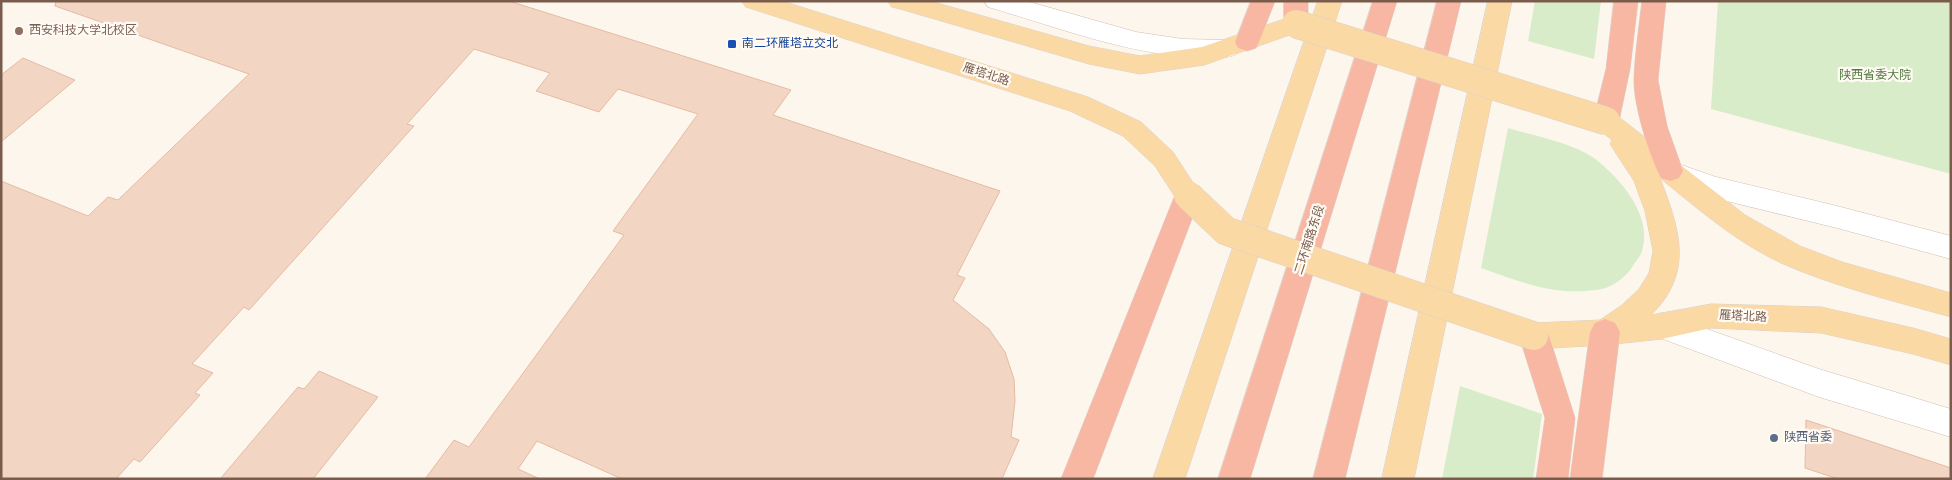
<svg xmlns="http://www.w3.org/2000/svg" width="1952" height="480" viewBox="0 0 1952 480" font-family="Overpass,'Noto Sans SC',sans-serif">
	<style>
		.green { fill: #d8ecc9 }
		.building { fill: #f3d5c3; stroke: #e6bba3 }
		.lines { fill: none; stroke-linecap: round; stroke-linejoin: round }
		.minor-casing { stroke: #d1beb0; stroke-width: 1 }
		.major-casing { stroke: #dad1cd; stroke-width: 1 }
		.highway-casing { stroke: #dad1cd; stroke-width: 1 }
		.minor { fill: #fff; fill-rule: evenodd }
		.major { fill: #fbd9a5; fill-rule: evenodd }
		.highway { fill: #f7b7a3; fill-rule: evenodd }
		.major-bridge-casing { stroke: #dad1cd; stroke-width: 29; stroke-linecap: butt }
		.major-bridge { stroke: #fbd9a5; stroke-width: 28 }
		.education-dot { fill: #8d6e63; stroke: #fffaf3; stroke-width: 2 }
		.transit-dot { fill: #1a4fb4; stroke: #fffaf3; stroke-width: 2 }
		.service-dot { fill: #5c6f8a; stroke: #fffaf3; stroke-width: 2 }
		.labels { text-anchor: middle; dominant-baseline: central; stroke-width: 4.5; stroke-linejoin: round; paint-order: stroke }
		.education-label { font-size: 12px; fill: #785e54; stroke: #fffaf3; text-anchor: start }
		.transit-label { font-size: 12px; fill: #164399; stroke: #fffaf3; text-anchor: start }
		.street-label { font-size: 12px; fill: #7a5c4d; stroke: #fffaf3 }
		.park-label { font-size: 12px; fill: #537a41; stroke: #fffaf3 }
		.service-label { font-size: 12px; fill: #4e5e75; stroke: #fffaf3; text-anchor: start }
	</style>
	<rect width="100%" height="100%" fill="#fdf6ec"/>
	<!-- green -->
	<g class="green">
		<path d="M 1535,1 L 1601,1 L 1594,59 L 1528,41 Z"/>
		<path d="M 1718,1 L 1951,1 L 1951,174 L 1711,109 Z"/>
		<path d="M 1508,128 C 1534,136 1571,142 1594,158 C 1620,178 1653,215 1642,251 C 1641,255 1637,260 1634,264 C 1629,274 1615,286 1602,289 C 1555,297 1525,283 1481,268 Z"/>
		<path d="M 1460,386 L 1542,414 L 1533,479 L 1442,479 Z"/>
	</g>
	<!-- building -->
	<g class="building">
		<path d="M 56,1 L 509,1 L 791,90 L 773,115 L 1000,191 L 957,275 L 965,278 L 953,300 L 989,329 L 1005,352 L 1014,379 L 1015,401 L 1011,437 L 1019,440 L 1002,479 L 622,479 L 537,441 L 518,469 L 540,479 L 425,479 L 454,440 L 469,447 L 624,235 L 613,231 L 698,114 L 618,89 L 599,112 L 536,91 L 550,73 L 474,49 L 407,124 L 414,126 L 249,310 L 244,307 L 192,364 L 213,373 L 195,393 L 200,395 L 140,462 L 134,459 L 116,479 L 1,479 L 1,181 L 88,216 L 108,197 L 118,200 L 249,74 L 55,6 Z"/>
		<path d="M 23,58 L 75,80 L 1,142 L 1,75 Z"/>
		<path d="M 319,371 L 378,397 L 313,479 L 220,479 L 298,387 L 304,389 Z"/>
		<path d="M 1806,420 L 1951,468 L 1951,479 L 1838,479 L 1805,468 Z"/>
	</g>
	<g class="lines">
		<defs>
			<g id="minor">
				<path d="M 984,1 L 1026,1 L 1136,32 L 1183,39 L 1226,40 L 1235,43 L 1238,49 L 1235,55 C 1223,59 1212,58 1200,57 C 1131,56 1054,26 988,7 Z"/>
				<path d="M 1670,161 L 1716,177 L 1837,206 L 1951,236 L 1951,259 L 1837,228 L 1714,198 L 1661,178 L 1657,171 L 1661,164 Z"/>
				<path d="M 1662,313 L 1819,369 L 1951,409 L 1951,437 L 1819,397 L 1652,335 L 1648,326 L 1652,317 Z"/>
			</g>
			<g id="major">
				<path d="M 742,1 L 782,1 L 1088,97 L 1141,122 L 1173,152 L 1201,195 L 1197,203 L 1188,206 L 1179,203 L 1155,166 L 1123,136 L 1070,111 L 746,7 Z"/>
				<path d="M 888,1 L 930,1 L 1089,46 L 1140,56 L 1202,47 L 1296,15 L 1304,18 L 1308,24 L 1304,30 L 1204,65 L 1140,74 L 1089,64 L 900,9 L 892,7 Z"/>
				<path d="M 1318,1 L 1342,1 L 1185,479 L 1153,479 Z"/>
				<path d="M 1488,1 L 1512,1 L 1414,479 L 1382,479 Z"/>
				<path d="M 1606,111 L 1615,114 L 1745,215 L 1800,246 L 1842,262 L 1951,293 L 1951,317 C 1894,301 1835,287 1781,263 C 1736,242 1698,209 1660,178 C 1679,228 1695,272 1651,315 L 1711,304 L 1821,307 L 1913,328 L 1951,339 L 1951,365 L 1913,354 L 1821,333 L 1711,328 L 1662,339 L 1605,345 L 1534,349 L 1524,345 L 1519,336 L 1524,327 L 1534,323 L 1600,320 L 1622,305 L 1639,289 L 1649,273 L 1653,251 L 1645,211 L 1634,181 L 1610,144 L 1612,140 L 1597,128 L 1593,121 L 1597,114 Z"/>
			</g>
			<g id="highway">
				<path d="M 1251,1 L 1275,1 L 1259,42 L 1256,48 L 1247,51 L 1238,48 L 1235,42 Z"/>
				<path d="M 1284,1 L 1308,1 L 1308,24 L 1304,30 L 1296,33 L 1288,30 L 1284,24 Z"/>
				<path d="M 1373,1 L 1397,1 L 1250,479 L 1218,479 Z"/>
				<path d="M 1437,1 L 1461,1 L 1345,479 L 1313,479 Z"/>
				<path d="M 1614,1 L 1638,1 L 1630,69 L 1619,121 L 1615,128 L 1606,131 L 1597,128 L 1593,121 L 1606,69 Z"/>
				<path d="M 1642,1 L 1666,1 L 1658,80 L 1667,126 L 1683,171 L 1679,178 L 1670,181 L 1661,178 C 1649,155 1633,104 1634,78 C 1635,53 1639,27 1642,1 Z"/>
				<path d="M 1188,184 L 1197,187 L 1201,195 L 1093,479 L 1061,479 L 1175,195 L 1179,187 Z"/>
				<path d="M 1605,319 L 1615,323 L 1620,332 L 1602,479 L 1570,479 L 1590,332 L 1595,323 Z"/>
				<path d="M 1534,323 L 1544,327 L 1549,336 L 1575,418 L 1568,479 L 1536,479 L 1545,418 L 1519,336 L 1524,327 Z"/>
			</g>
		</defs>
		<!-- minor casing -->
		<use href="#minor" class="minor-casing"/>
		<!-- major casing -->
		<use href="#major" class="major-casing"/>
		<!-- highway casing -->
		<use href="#highway" class="highway-casing"/>
		<!-- minor -->
		<use href="#minor" class="minor"/>
		<!-- major -->
		<use href="#major" class="major"/>
		<!-- highway -->
		<use href="#highway" class="highway"/>
		<defs>
			<g id="major-bridge">
				<path d="M 1296,24 L 1606,121"/>
				<path d="M 1188,195 L 1226,231 L 1534,336"/>
			</g>
		</defs>
		<!-- major-bridge casing -->
		<use href="#major-bridge" class="major-bridge-casing"/>
		<!-- major-bridge -->
		<use href="#major-bridge" class="major-bridge"/>
	</g>
	<!-- markers -->
	<circle class="education-dot" cx="19" cy="31" r="5"/>
	<rect class="transit-dot" x="727" y="39" width="10" height="10" rx="2.5"/>
	<circle class="service-dot" cx="1774" cy="438" r="5"/>
	<g class="labels">
		<!-- education labels -->
		<g class="education-label">
			<text x="29" y="31">西安科技大学北校区</text>
		</g>
		<!-- transit labels -->
		<g class="transit-label">
			<text x="742" y="44">南二环雁塔立交北</text>
		</g>
		<!-- street labels -->
		<g class="street-label">
			<text transform="translate(986 75) rotate(18)">雁塔北路</text>
			<text transform="translate(1310 240) rotate(-72)">二环南路东段</text>
			<text transform="translate(1743 317) rotate(3)">雁塔北路</text>
		</g>
		<!-- park labels -->
		<g class="park-label">
			<text x="1875" y="76">陕西省委大院</text>
		</g>
		<!-- service labels -->
		<g class="service-label">
			<text x="1784" y="438">陕西省委</text>
		</g>
	</g>
	<!-- border -->
	<rect width="1952" height="480" fill="none" stroke="#7a5c4d" stroke-width="5"/>
</svg>
